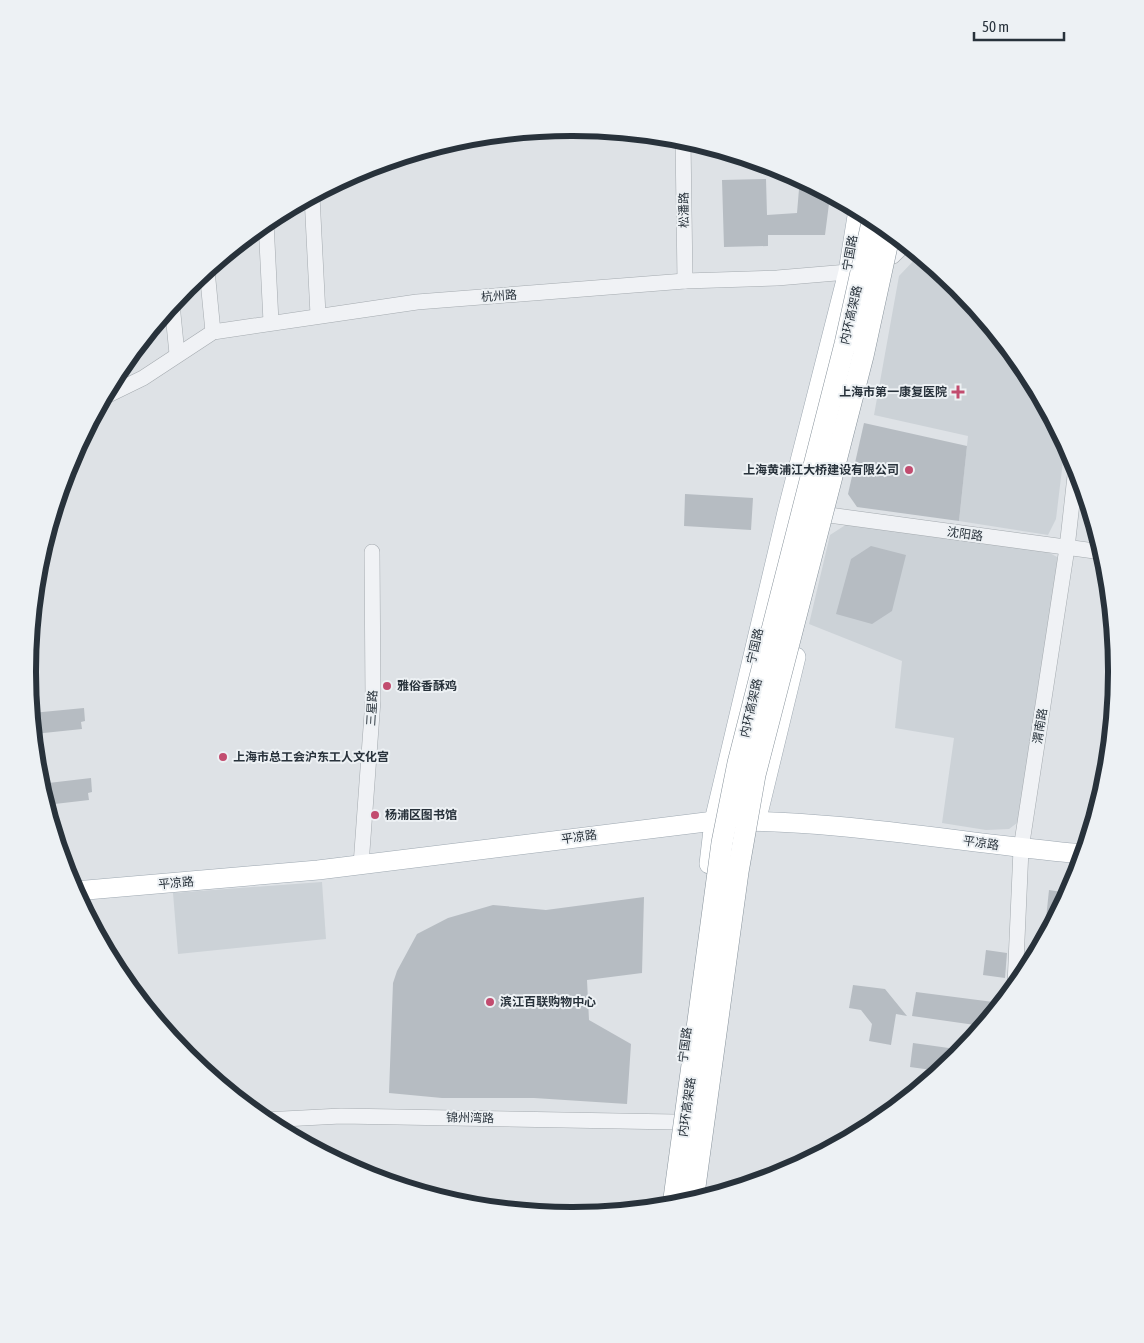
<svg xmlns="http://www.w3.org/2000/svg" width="1144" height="1343" viewBox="0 0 1144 1343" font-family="'Asap Condensed','Noto Sans SC',sans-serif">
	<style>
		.built { fill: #ccd2d7 }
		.building { fill: #b6bcc2 }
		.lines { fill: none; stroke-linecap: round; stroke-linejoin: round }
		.minor-casing { stroke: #a4aaaf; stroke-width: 16 }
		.major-casing { stroke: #9ea8b1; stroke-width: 20 }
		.minor { stroke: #f0f2f5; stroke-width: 15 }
		.major { stroke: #fff; stroke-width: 19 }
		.highway-bridge-casing { stroke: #87929b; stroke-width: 22; stroke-linecap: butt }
		.highway-bridge { stroke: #fff; stroke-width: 21 }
		.poi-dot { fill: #c24c6f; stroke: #edf1f4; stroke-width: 2 }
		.labels { text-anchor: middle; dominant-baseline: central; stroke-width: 4; stroke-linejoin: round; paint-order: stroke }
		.street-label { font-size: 12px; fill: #28323b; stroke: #edf1f4 }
		.poi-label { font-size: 12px; font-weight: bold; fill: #28323b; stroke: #edf1f4; text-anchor: start }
		.rim { fill: none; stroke: #28323b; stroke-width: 6 }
	</style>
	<rect width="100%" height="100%" fill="#dee2e6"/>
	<!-- built -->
	<g class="built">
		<path d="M 919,255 L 957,287 L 1025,369 L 1065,444 L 1056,519 L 1048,535 L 959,521 L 968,436 L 874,415 L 899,276 Z"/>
		<path d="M 847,524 L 1046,551 L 1057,557 L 1058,561 L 1021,820 L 1009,829 L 986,830 L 942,823 L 954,738 L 895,728 L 902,661 L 809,624 L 830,535 Z"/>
		<path d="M 322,882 L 326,939 L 178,954 L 173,893 Z"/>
	</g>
	<!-- building -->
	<g class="building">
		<path d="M 766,179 L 767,215 L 797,213 L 799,189 L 830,196 L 825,235 L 768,235 L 768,246 L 724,247 L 722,180 Z"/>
		<path d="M 864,423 L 967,446 L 959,521 L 857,507 L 848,494 Z"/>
		<path d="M 685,494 L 753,498 L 751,530 L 684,526 Z"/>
		<path d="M 871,546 L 906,555 L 892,611 L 872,624 L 836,614 L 851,559 Z"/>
		<path d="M 84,708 L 85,721 L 81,722 L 82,729 L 34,734 L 32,713 Z"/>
		<path d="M 91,778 L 92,792 L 88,793 L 89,800 L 46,805 L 40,784 Z"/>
		<path d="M 1049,890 L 1068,893 L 1044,938 Z"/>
		<path d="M 644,897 L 642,973 L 587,980 L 589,1020 L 631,1044 L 627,1104 L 534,1098 L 442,1098 L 389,1093 L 393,983 L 397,971 L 417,934 L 448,918 L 493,905 L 546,910 Z"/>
		<path d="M 986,950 L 1007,953 L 1005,978 L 983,975 Z"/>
		<path d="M 853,985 L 885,989 L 907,1016 L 896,1014 L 891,1045 L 869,1041 L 872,1024 L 861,1010 L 849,1008 Z"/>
		<path d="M 916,992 L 1001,1003 L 982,1026 L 912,1016 Z"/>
		<path d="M 913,1043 L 963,1050 L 939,1071 L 910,1067 Z"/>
	</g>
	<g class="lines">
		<defs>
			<g id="minor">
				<path d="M 683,139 L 685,281"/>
				<path d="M 312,196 L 318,315"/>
				<path d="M 266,222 L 271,322"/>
				<path d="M 880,260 L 893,256 L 905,244"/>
				<path d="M 207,270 L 213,332"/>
				<path d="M 172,304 L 177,354"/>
				<path d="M 104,397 L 143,378 L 213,332 L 417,302 L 685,281 L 777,278 L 848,272 L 858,268"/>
				<path d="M 829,515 L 1102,552"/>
				<path d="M 361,865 L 373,700 L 372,552"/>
				<path d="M 1015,985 L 1021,849 L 1067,548 L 1076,467"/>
				<path d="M 264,1120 L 341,1116 L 675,1122"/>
			</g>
			<g id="major">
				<path d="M 757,818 L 796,657"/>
				<path d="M 709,864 L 714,821 L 787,512 L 848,272 L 858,210"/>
				<path d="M 75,891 L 318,870 L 714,821 C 838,819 960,843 1083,854"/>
			</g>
		</defs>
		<!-- minor casing -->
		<use href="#minor" class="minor-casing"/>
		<!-- major casing -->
		<use href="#major" class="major-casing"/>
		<!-- minor -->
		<use href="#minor" class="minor"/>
		<!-- major -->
		<use href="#major" class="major"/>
		<defs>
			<g id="highway-bridge">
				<path d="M 693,1201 L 738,872 L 755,775 L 863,356 L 890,232"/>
				<path d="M 673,1206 L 722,843 L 738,763 L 845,344 L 873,218"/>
			</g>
		</defs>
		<!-- highway-bridge casing -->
		<use href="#highway-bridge" class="highway-bridge-casing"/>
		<!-- highway-bridge -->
		<use href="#highway-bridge" class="highway-bridge"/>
	</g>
	<!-- markers -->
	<g class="poi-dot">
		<path d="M955.5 384.5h5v5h5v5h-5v5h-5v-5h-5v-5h5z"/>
		<circle cx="909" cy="470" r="5"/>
		<circle cx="387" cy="686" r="5"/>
		<circle cx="223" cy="757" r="5"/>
		<circle cx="375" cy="815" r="5"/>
		<circle cx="490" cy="1002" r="5"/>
	</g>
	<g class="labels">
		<!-- street labels -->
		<g class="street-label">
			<text transform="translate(684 210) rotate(-91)">松潘路</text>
			<text transform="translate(850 253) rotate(-80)">宁国路</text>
			<text transform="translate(499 296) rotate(-4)">杭州路</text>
			<text transform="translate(851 315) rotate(-77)">内环高架路</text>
			<text transform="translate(965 534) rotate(8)">沈阳路</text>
			<text transform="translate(755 646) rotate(-77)">宁国路</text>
			<text transform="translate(372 708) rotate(-87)">三星路</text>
			<text transform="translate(751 708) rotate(-77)">内环高架路</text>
			<text transform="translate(1040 726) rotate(-81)">渭南路</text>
			<text transform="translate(579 837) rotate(-8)">平凉路</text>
			<text transform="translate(981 843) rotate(8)">平凉路</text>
			<text transform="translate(176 883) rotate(-5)">平凉路</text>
			<text transform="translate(685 1045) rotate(-83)">宁国路</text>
			<text transform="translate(687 1107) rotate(-82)">内环高架路</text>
			<text transform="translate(470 1118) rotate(1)">锦州湾路</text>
		</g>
		<!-- poi labels -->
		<g class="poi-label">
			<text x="947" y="392" text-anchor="end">上海市第一康复医院</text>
			<text x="899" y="470" text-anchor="end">上海黄浦江大桥建设有限公司</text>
			<text x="397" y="686">雅俗香酥鸡</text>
			<text x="233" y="757">上海市总工会沪东工人文化宫</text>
			<text x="385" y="815">杨浦区图书馆</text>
			<text x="500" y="1002">滨江百联购物中心</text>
		</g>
	</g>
	<!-- crop -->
	<path d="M0 0H1144V1343H0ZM571 136H573A535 535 0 0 1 1108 671V672A535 535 0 0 1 573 1207H571A535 535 0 0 1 36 672V671A535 535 0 0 1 571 136Z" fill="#edf1f4" fill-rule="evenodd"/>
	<path class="rim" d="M571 136H573A535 535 0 0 1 1108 671V672A535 535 0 0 1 573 1207H571A535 535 0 0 1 36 672V671A535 535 0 0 1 571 136Z"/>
	<!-- scale -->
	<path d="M974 32v8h90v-8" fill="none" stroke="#28323b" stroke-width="2.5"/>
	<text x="982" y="32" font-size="15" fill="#28323b" stroke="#edf1f4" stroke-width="4" paint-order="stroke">50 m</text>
</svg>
